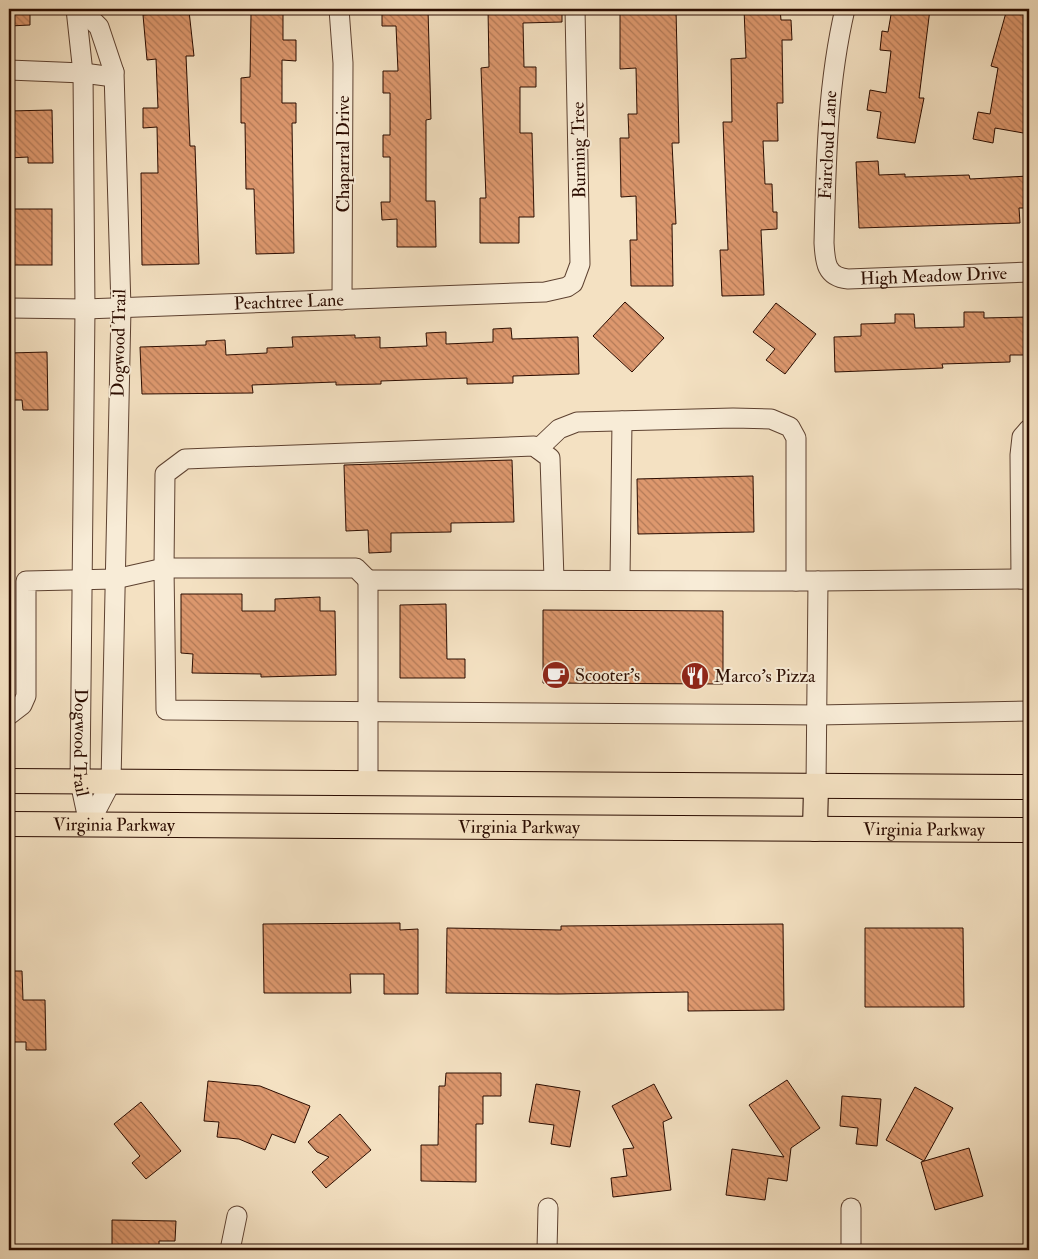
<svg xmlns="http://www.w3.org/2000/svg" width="1038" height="1259" viewBox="0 0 1038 1259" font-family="'IM FELL Double Pica',serif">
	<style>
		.building { fill: url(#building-back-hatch); stroke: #2b0c00 }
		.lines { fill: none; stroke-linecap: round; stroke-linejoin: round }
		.minor-casing { stroke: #5d4130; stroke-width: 21 }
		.major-casing { stroke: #2b0c00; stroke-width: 26 }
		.minor { stroke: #f8ecd7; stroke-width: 19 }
		.major { stroke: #f4e1c2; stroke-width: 24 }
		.labels { text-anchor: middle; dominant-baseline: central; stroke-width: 4; stroke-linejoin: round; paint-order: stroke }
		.street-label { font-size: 18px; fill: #2b0c00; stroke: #f8ecd7 }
		.poi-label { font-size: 18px; fill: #2b0c00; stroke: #f8ecd7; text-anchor: start }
	</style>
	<defs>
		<pattern id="building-back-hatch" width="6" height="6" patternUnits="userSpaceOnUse" patternTransform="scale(1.25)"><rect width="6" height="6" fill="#dd986e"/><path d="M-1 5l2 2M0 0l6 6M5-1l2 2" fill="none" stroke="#b37a58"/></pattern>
	</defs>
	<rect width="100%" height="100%" fill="#f4e1c2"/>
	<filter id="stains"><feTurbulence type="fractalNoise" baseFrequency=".004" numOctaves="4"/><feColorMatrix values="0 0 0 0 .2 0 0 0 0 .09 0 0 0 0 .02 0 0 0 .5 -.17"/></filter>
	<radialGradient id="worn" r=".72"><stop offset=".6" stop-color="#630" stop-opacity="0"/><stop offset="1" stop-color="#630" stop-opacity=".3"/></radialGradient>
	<!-- building -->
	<g class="building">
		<path d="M 9,9 L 30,9 L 30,25 L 9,26 Z"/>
		<path d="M 382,9 L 428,9 L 431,119 L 426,120 L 426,201 L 435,201 L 436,247 L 397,247 L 397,219 L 382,220 L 381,202 L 390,202 L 390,157 L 383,157 L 383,135 L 390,135 L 390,93 L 383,93 L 383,71 L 398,71 L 396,26 L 382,26 Z"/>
		<path d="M 488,9 L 562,9 L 562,22 L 523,23 L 524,67 L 536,67 L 536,87 L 520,87 L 520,133 L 532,133 L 534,217 L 519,217 L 519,243 L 480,243 L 480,198 L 486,198 L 481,68 L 489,67 Z"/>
		<path d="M 638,9 L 676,9 L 679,143 L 672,143 L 676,224 L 672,224 L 673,286 L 631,286 L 630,240 L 637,240 L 636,196 L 621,197 L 620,138 L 629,138 L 628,114 L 637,114 L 636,68 L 620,69 L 620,12 L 638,12 Z"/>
		<path d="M 744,9 L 780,9 L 781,20 L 791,20 L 792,40 L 782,40 L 783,103 L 777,103 L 778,141 L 763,141 L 765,184 L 772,184 L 773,212 L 777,212 L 777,229 L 761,230 L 764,295 L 722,296 L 720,250 L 728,250 L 723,122 L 732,122 L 731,59 L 746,58 Z"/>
		<path d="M 892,9 L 930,9 L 919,98 L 924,98 L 915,143 L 877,138 L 881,112 L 867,110 L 870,90 L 886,93 L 891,51 L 880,50 L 882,31 L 888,32 Z"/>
		<path d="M 1007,9 L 1029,9 L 1029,134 L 995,128 L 993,143 L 973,139 L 978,112 L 990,114 L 998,68 L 991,66 Z"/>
		<path d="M 189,11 L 194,56 L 186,56 L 190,146 L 195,146 L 199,264 L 142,265 L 141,173 L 158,173 L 157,127 L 143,128 L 143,108 L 158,108 L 156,59 L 147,60 L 143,15 Z"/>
		<path d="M 251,14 L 283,14 L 283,40 L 296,40 L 296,61 L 282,60 L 282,103 L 296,103 L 296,123 L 292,123 L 294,253 L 256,254 L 254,189 L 246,189 L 245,123 L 241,123 L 241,78 L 250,77 Z"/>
		<path d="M 52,110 L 53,163 L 28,163 L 28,157 L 9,158 L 9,111 Z"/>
		<path d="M 878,161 L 879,175 L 905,174 L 905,177 L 969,175 L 970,179 L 1029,176 L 1029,208 L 1019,208 L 1020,223 L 859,228 L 856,162 Z"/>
		<rect x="9" y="209" width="43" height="56"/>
		<path d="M 625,302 L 664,338 L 632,372 L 593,336 Z"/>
		<path d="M 776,303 L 816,334 L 785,374 L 766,360 L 775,349 L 753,332 Z"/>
		<path d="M 964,312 L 984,312 L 984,318 L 1029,317 L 1029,355 L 1010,355 L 1010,362 L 942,364 L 943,368 L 835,372 L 834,337 L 861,336 L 861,324 L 895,323 L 895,314 L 914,314 L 915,328 L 964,327 Z"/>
		<path d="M 511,328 L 512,339 L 578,337 L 579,374 L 513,376 L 513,383 L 467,384 L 467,378 L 381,381 L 381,384 L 336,385 L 336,382 L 252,385 L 253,393 L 142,394 L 140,347 L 206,345 L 206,341 L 225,340 L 226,355 L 267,353 L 267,348 L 293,347 L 292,337 L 355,335 L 355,338 L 380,337 L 380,348 L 427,346 L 426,333 L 446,332 L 446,344 L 493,342 L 493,329 Z"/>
		<path d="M 47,352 L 48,410 L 23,410 L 22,400 L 9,400 L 9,353 Z"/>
		<path d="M 512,460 L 514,522 L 451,523 L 451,532 L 391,533 L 391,552 L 369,553 L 368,530 L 346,531 L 344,465 Z"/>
		<path d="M 753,476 L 754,532 L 638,534 L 637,479 Z"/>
		<path d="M 181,594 L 242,594 L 242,611 L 275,611 L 275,599 L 320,597 L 320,611 L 335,611 L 336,675 L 261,677 L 261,674 L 192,673 L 193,654 L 181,653 Z"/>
		<path d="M 446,604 L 447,659 L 465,659 L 465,678 L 400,678 L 400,605 Z"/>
		<path d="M 543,610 L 723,611 L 723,684 L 543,683 Z"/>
		<path d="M 400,923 L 400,930 L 418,929 L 418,994 L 384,994 L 384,974 L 350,974 L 351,993 L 264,993 L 263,924 Z"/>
		<path d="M 783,924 L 784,1010 L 688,1011 L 688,992 L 558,994 L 446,993 L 447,928 L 561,930 L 561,926 Z"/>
		<path d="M 865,928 L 963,928 L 964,1007 L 865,1007 Z"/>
		<path d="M 9,971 L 22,971 L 23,1000 L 45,1000 L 46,1050 L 26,1050 L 26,1042 L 9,1042 Z"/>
		<path d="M 446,1073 L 501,1073 L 501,1096 L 483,1096 L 483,1124 L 476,1124 L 476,1182 L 421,1181 L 421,1145 L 438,1145 L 439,1086 L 445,1086 Z"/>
		<path d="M 787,1080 L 820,1128 L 791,1148 L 787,1181 L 768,1178 L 765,1200 L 726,1195 L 732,1149 L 784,1157 L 749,1105 Z"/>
		<path d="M 208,1081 L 260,1086 L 310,1106 L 295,1143 L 272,1134 L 265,1150 L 239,1139 L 217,1137 L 219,1122 L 204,1121 Z"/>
		<path d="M 536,1084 L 580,1091 L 570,1147 L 551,1144 L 554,1125 L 529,1122 Z"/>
		<path d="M 654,1084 L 672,1118 L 663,1122 L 671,1190 L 613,1197 L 611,1178 L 627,1176 L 623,1149 L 634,1148 L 612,1106 Z"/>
		<path d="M 915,1087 L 953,1108 L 924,1161 L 886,1140 Z"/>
		<path d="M 842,1096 L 881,1099 L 877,1146 L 856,1144 L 858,1128 L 840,1126 Z"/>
		<path d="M 141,1102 L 181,1151 L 146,1179 L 132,1163 L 140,1156 L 114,1124 Z"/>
		<path d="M 340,1114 L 371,1150 L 326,1188 L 312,1172 L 329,1157 L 317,1152 L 308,1142 Z"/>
		<path d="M 969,1148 L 983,1196 L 935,1210 L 921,1162 Z"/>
		<path d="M 112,1220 L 176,1221 L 175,1241 L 159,1241 L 159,1250 L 112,1250 Z"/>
	</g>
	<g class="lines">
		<defs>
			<g id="minor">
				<path id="s1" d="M 76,9 L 83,73 L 85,309 L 80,782 L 89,824"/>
				<path d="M 81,9 L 99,27 L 114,72 L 121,308 L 111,782 L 89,824"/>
				<path d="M 339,9 L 343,63 L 342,300"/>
				<path id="s2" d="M 845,9 C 827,86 826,164 824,243 C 825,262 826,277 848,279 L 1029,272"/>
				<path d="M 9,70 L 83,73 L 106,76 L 114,72"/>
				<path id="s3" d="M 9,308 L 85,309 L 545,292 L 567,287 L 573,283 L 580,264 L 575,9"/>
				<path d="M 538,449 L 559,429 L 577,422 L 733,418 L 771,419 L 790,427 L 796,438 L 796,581"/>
				<path d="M 620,579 L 622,421"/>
				<path d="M 1021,579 L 1020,455 L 1022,437 L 1029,429"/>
				<path d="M 368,580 L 356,568 L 164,568 L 165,474 L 185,459 L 534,446 L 550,458 L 554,579"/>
				<path d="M 818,581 L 1029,579"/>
				<path d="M 9,715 L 22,705 L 26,696 L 26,581 L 115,579 L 164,568 L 166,710 L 817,715 L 1029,711"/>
				<path d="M 368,783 L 368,580 L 818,581 L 816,786"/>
				<path d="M 230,1250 L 237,1216"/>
				<path d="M 547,1250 L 548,1208"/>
				<path d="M 851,1250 L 851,1208"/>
			</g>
			<g id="major">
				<path d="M 9,781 L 1029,787"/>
				<path id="s4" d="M 9,824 L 1029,830"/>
				<path d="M 815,829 L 816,786"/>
			</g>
		</defs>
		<!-- minor casing -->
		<use href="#minor" class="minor-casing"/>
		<!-- major casing -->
		<use href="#major" class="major-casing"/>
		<!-- minor -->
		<use href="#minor" class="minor"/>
		<!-- major -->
		<use href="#major" class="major"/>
	</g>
	<!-- icons -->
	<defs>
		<symbol id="cafe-disc" viewBox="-11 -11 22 22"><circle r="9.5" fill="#8f2418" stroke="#f8ecd7"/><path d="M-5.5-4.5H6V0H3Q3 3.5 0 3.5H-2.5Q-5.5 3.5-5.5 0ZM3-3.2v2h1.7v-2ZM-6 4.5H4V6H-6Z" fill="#fff"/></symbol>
		<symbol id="restaurant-disc" viewBox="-11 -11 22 22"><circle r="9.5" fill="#8f2418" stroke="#f8ecd7"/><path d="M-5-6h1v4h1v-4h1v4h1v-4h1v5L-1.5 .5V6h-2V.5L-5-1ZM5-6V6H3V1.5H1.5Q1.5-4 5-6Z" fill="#fff"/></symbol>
	</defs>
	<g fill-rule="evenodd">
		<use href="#cafe-disc" x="540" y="659" width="32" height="32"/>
		<use href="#restaurant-disc" x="679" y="660" width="32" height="32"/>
	</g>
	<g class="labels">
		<!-- street labels -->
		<g class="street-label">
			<text transform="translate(828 145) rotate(-87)">Faircloud Lane</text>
			<text transform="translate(579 150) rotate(-91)">Burning Tree</text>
			<text transform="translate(343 154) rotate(-90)">Chaparral Drive</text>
			<text stroke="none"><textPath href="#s2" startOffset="370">High Meadow Drive</textPath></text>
			<text stroke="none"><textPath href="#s3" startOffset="280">Peachtree Lane</textPath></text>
			<text transform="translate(119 343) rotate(-89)">Dogwood Trail</text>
			<text stroke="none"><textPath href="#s1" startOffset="734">Dogwood Trail</textPath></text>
			<text stroke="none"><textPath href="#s4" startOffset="105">Virginia Parkway</textPath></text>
			<text stroke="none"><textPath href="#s4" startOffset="510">Virginia Parkway</textPath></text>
			<text stroke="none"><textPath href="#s4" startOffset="915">Virginia Parkway</textPath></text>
		</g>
		<!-- poi labels -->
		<g class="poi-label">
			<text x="575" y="675">Scooter's</text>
			<text x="714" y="676">Marco's Pizza</text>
		</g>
	</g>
	<!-- margin -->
	<rect width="1038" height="1259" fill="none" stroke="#f4e1c2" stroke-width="30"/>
	<rect x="10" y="10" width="1018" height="1239" fill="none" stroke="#2b0c00" stroke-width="2.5"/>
	<rect x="15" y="15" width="1008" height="1229" fill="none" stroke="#2b0c00"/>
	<rect width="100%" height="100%" filter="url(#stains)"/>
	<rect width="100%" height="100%" fill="url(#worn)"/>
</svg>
